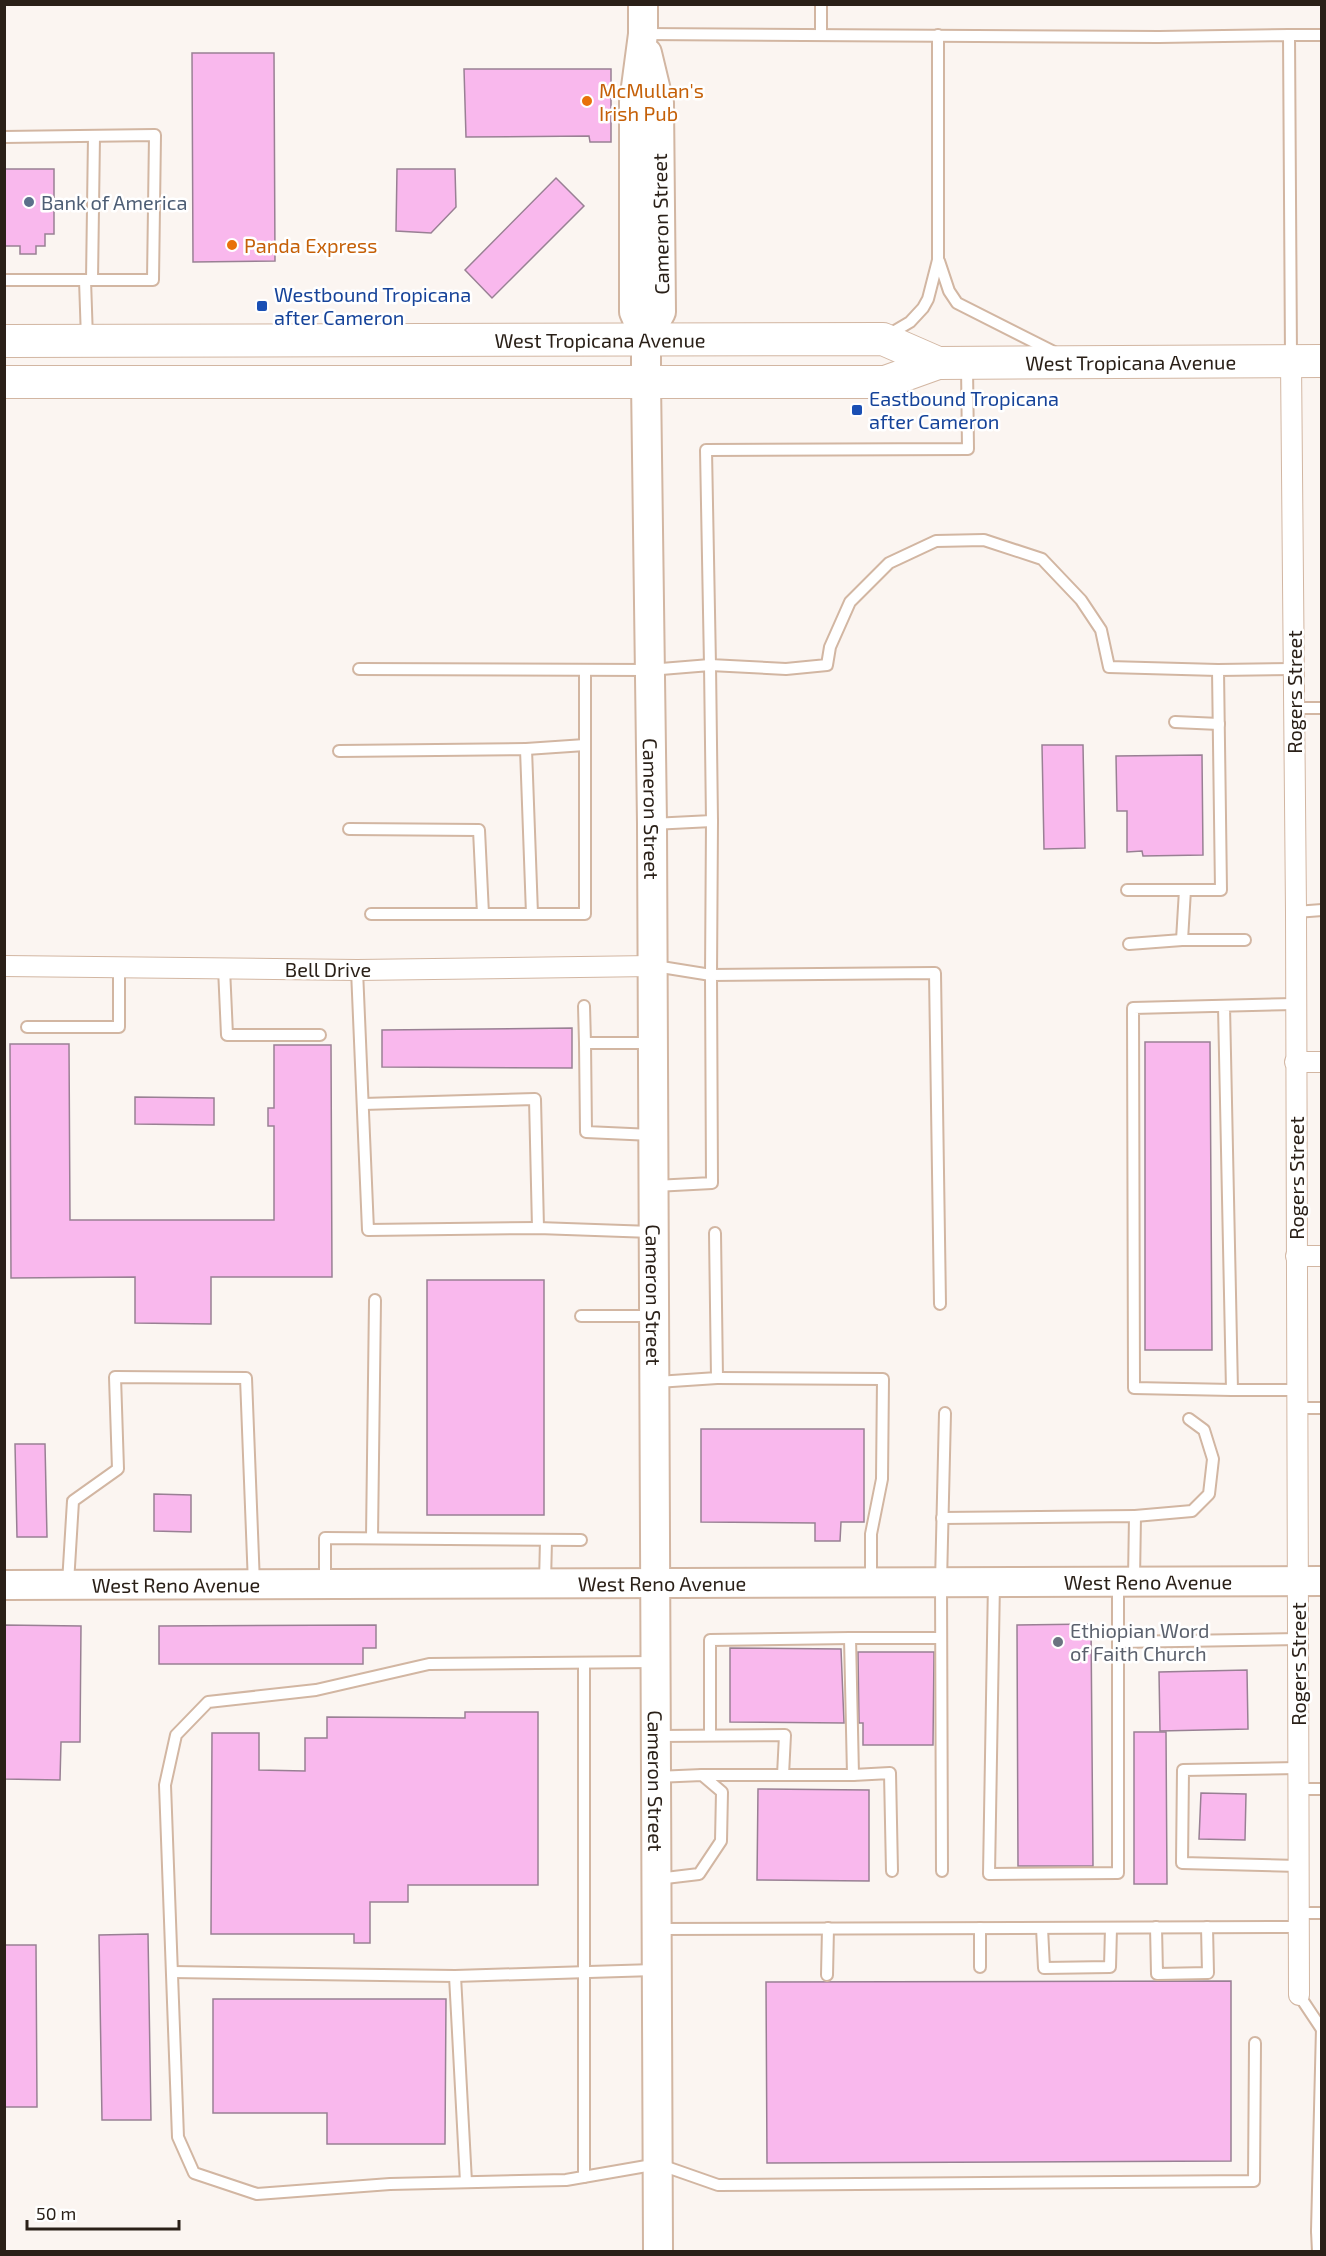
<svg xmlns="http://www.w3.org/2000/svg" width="1326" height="2256" viewBox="0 0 1326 2256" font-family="'Exo 2',sans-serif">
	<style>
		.building { fill: #f9b8ed; stroke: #998094; stroke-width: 1.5 }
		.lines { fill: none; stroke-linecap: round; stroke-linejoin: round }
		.lane-casing { stroke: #d2b6a2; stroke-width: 14 }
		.street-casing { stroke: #d2b6a2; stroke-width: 22 }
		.secondary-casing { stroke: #d2b6a2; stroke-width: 32 }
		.primary-casing { stroke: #d2b6a2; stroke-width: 34 }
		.lane { stroke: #fff; stroke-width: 10 }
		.street { stroke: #fff; stroke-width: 20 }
		.secondary { stroke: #fff; stroke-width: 28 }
		.primary { stroke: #fff; stroke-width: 32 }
		.food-dot { fill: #e8710a; stroke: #fff; stroke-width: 2 }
		.service-dot { fill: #5c6f8a; stroke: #fff; stroke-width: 2 }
		.transit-dot { fill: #1a4fb4; stroke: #fff; stroke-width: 2 }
		.worship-dot { fill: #6b7280; stroke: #fff; stroke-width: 2 }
		.labels { text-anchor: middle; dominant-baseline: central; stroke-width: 5; stroke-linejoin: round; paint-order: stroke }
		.food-label { font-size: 20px; fill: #c56008; stroke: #fff; text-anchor: start }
		.service-label { font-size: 20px; fill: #4e5e75; stroke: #fff; text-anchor: start }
		.street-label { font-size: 20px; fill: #2a2018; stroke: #fff }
		.transit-label { font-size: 20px; fill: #164399; stroke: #fff; text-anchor: start }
		.worship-label { font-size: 20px; fill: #5b616d; stroke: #fff; text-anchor: start }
	</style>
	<rect width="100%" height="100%" fill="#fbf5f1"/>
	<!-- building -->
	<g class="building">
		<path d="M 192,53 L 274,53 L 275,261 L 193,262 Z"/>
		<path d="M 464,69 L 611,69 L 611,142 L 590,142 L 589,136 L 466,137 Z"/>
		<path d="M 4,169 L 54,169 L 54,234 L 45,234 L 45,246 L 36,246 L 36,254 L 20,254 L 20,246 L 4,246 Z"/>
		<path d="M 397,169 L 455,169 L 456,207 L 431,233 L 396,231 Z"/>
		<path d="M 556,178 L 584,206 L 492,298 L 465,270 Z"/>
		<path d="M 1042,745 L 1083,745 L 1085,848 L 1044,849 Z"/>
		<path d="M 1202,755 L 1203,855 L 1143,856 L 1142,851 L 1127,852 L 1127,811 L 1117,811 L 1116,756 Z"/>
		<path d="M 572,1028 L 572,1068 L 382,1067 L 382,1030 Z"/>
		<path d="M 1145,1042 L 1210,1042 L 1212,1350 L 1145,1350 Z"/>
		<path d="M 10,1044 L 69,1044 L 70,1220 L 274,1220 L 274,1126 L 268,1126 L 268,1108 L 274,1108 L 274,1045 L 331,1045 L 332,1277 L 211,1277 L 211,1324 L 135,1323 L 135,1277 L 11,1278 Z"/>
		<path d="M 135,1097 L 214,1098 L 214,1125 L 135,1124 Z"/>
		<rect x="427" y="1280" width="117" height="235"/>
		<path d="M 701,1429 L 864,1429 L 864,1522 L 841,1522 L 840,1541 L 815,1541 L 815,1523 L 701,1522 Z"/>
		<path d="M 15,1444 L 45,1444 L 47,1537 L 17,1537 Z"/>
		<path d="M 154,1494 L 191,1495 L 191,1532 L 154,1531 Z"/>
		<path d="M 1091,1624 L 1093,1866 L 1018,1866 L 1017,1625 Z"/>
		<path d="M 4,1625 L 81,1626 L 80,1742 L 61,1742 L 60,1780 L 4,1779 Z"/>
		<path d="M 376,1625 L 376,1648 L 363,1648 L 363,1664 L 159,1664 L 159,1626 Z"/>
		<path d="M 730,1648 L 841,1649 L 844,1723 L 730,1722 Z"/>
		<path d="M 858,1652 L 934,1652 L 933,1745 L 863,1745 L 863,1723 L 859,1723 Z"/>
		<path d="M 1247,1670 L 1248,1729 L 1160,1731 L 1159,1672 Z"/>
		<path d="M 465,1712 L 538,1712 L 538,1885 L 408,1885 L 408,1902 L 370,1902 L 370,1943 L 354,1943 L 354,1934 L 211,1934 L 212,1733 L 259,1733 L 259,1770 L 305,1771 L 305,1738 L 327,1738 L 327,1717 L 465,1718 Z"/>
		<path d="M 1134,1732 L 1166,1732 L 1167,1884 L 1134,1884 Z"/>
		<path d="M 758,1789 L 869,1790 L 869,1881 L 757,1880 Z"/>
		<path d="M 1201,1793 L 1246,1794 L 1245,1840 L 1199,1839 Z"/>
		<path d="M 148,1934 L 151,2120 L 102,2120 L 99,1935 Z"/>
		<path d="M 4,1945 L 36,1945 L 37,2107 L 4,2107 Z"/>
		<path d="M 1231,1981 L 1231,2161 L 767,2163 L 766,1982 Z"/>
		<path d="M 213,1999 L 446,1999 L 445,2144 L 327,2144 L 327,2113 L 213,2113 Z"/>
	</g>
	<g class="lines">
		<defs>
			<g id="lane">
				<path d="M 821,4 L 821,34"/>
				<path d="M 643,34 L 1159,37 L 1289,35 L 1291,358"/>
				<path d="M 1289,35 L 1322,35"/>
				<path d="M 4,137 L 155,135 L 153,280 L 4,280"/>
				<path d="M 939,261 L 949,291 L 957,303 L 1054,352"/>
				<path d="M 85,280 L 87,339"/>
				<path d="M 92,280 L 94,136"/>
				<path d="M 888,335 L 910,322 L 923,308 L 928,299 L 938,260 L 938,35"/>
				<path d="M 967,366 L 968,449 L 706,450 L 710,665 L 786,669 L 827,665 L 830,647 L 850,602 L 889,563 L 936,541 L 984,540 L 1042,559 L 1081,600 L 1101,630 L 1109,667 L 1218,670"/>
				<path d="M 359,669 L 649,670 L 710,665 L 712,821 L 652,824"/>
				<path d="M 1294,708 L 1322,708"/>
				<path d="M 1175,722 L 1219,724"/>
				<path d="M 526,749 L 585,745"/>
				<path d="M 339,751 L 526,749 L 532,914"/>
				<path d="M 349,829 L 479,830 L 483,914"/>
				<path d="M 1127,890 L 1221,890 L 1218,670 L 1294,669"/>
				<path d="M 1185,890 L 1182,940 L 1245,940"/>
				<path d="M 1296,912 L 1322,910"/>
				<path d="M 371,914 L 585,914 L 585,670"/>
				<path d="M 1129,944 L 1182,940"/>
				<path d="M 655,966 L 711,975 L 712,821"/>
				<path d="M 224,968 L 227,1035 L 320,1035"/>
				<path d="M 357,970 L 368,1230 L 538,1228 L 652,1232"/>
				<path d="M 584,1006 L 585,1043"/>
				<path d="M 1224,1006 L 1232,1390 L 1134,1388 L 1133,1008 L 1295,1004"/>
				<path d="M 27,1027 L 119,1027 L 119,967"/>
				<path d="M 651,1043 L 585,1043 L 586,1132 L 652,1135"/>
				<path d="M 363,1104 L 535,1099 L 538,1228"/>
				<path d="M 655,1186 L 712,1183 L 711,975 L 935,973 L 940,1304"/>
				<path d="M 581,1316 L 653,1316"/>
				<path d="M 717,1378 L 883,1379 L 882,1479 L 871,1534 L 871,1582"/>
				<path d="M 657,1382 L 717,1378 L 715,1233"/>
				<path d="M 1232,1390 L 1297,1390"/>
				<path d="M 1297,1408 L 1322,1408"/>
				<path d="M 1135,1516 L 1192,1511 L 1209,1494 L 1213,1459 L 1204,1430 L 1189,1419"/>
				<path d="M 942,1518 L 1135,1516 L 1134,1580"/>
				<path d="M 372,1538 L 375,1300"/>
				<path d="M 325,1582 L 325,1538 L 581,1540"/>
				<path d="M 545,1582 L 546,1540"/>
				<path d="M 994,1582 L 989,1874 L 1118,1873 L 1118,1584"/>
				<path d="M 68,1583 L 73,1501 L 118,1469 L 115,1377 L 246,1378 L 254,1584"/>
				<path d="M 1118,1642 L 1298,1639"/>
				<path d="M 656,1662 L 429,1664 L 316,1690 L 208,1702 L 176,1735 L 165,1785 L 178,2137 L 194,2173 L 257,2194 L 390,2184 L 566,2180 L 658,2164 L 718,2185 L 1254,2181 L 1255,2043"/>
				<path d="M 710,1735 L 710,1640 L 850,1638"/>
				<path d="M 658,1736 L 785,1735 L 783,1775"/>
				<path d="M 1298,1768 L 1183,1770 L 1182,1863 L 1298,1866"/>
				<path d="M 702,1775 L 853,1775 L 850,1638 L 941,1638"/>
				<path d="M 853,1775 L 890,1773 L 892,1871"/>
				<path d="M 656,1777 L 702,1775 L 722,1792 L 721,1841 L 699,1874 L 657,1879"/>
				<path d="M 1298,1789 L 1322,1789"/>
				<path d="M 942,1871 L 941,1582 L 945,1413"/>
				<path d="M 1299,1913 L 1322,1913"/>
				<path d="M 1156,1927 L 1157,1974 L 1208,1973 L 1207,1927"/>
				<path d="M 980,1928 L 980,1967"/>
				<path d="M 1042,1928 L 1044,1968 L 1110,1967 L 1111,1928"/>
				<path d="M 657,1929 L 1299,1927"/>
				<path d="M 172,1972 L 455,1976 L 654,1970"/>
				<path d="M 827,1975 L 828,1928"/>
				<path d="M 455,1976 L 466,2182"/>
				<path d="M 1299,1995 L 1321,2028"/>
				<path d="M 1322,2028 L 1317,2231 L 1322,2231"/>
				<path d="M 584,2177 L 584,1663"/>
				<path d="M 1317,2231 L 1318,2252"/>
			</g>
			<g id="street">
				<path d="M 1291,361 L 1296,912 L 1299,1995"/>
				<path d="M 4,966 L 357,970 L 652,966"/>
				<path d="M 1295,1062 L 1322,1062"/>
				<path d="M 1296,1256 L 1322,1256"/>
			</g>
			<g id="secondary">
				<path id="s1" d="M 643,4 L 643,34 L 634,102 L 634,312 L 646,340 L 646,382 L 652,824 L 658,2252"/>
				<path d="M 646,340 L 661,312 L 659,103 L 647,53"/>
				<path id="s2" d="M 4,1585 L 1322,1581"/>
			</g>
			<g id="primary">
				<path id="s3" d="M 4,341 L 883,339 L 938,363"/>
				<path id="s4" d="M 4,382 L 885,382 L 938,363 L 1322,361"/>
			</g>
		</defs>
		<!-- lane casing -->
		<use href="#lane" class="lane-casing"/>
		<!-- street casing -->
		<use href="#street" class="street-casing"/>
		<!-- secondary casing -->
		<use href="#secondary" class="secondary-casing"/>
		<!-- primary casing -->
		<use href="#primary" class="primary-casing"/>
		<!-- lane -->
		<use href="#lane" class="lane"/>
		<!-- street -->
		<use href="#street" class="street"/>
		<!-- secondary -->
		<use href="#secondary" class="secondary"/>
		<!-- primary -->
		<use href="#primary" class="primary"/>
	</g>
	<!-- markers -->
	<g class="food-dot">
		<circle cx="587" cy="101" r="6"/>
		<circle cx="232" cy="245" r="6"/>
	</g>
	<circle class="service-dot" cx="29" cy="202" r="6"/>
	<g class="transit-dot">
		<rect x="256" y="300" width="12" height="12" rx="3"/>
		<rect x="851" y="404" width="12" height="12" rx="3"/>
	</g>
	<circle class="worship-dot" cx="1058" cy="1642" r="6"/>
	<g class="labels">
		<!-- food labels -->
		<g class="food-label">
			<text x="599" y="90">McMullan's<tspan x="599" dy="23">Irish Pub</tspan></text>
			<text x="244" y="245">Panda Express</text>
		</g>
		<!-- service labels -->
		<g class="service-label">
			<text x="41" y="202">Bank of America</text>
		</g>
		<!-- street labels -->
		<g class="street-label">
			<text transform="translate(660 224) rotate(-91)">Cameron Street</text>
			<text stroke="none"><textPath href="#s3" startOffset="596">West Tropicana Avenue</textPath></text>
			<text stroke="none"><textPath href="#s4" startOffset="1130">West Tropicana Avenue</textPath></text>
			<text transform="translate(1294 692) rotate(-90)">Rogers Street</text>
			<text stroke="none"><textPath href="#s1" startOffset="808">Cameron Street</textPath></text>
			<text x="328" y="969">Bell Drive</text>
			<text transform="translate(1296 1178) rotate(-90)">Rogers Street</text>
			<text stroke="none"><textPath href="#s1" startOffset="1294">Cameron Street</textPath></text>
			<text stroke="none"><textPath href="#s2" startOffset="1144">West Reno Avenue</textPath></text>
			<text stroke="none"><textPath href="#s2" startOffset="658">West Reno Avenue</textPath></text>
			<text stroke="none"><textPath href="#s2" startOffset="172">West Reno Avenue</textPath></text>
			<text transform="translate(1298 1664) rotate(-90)">Rogers Street</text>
			<text stroke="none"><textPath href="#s1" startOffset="1780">Cameron Street</textPath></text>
		</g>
		<!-- transit labels -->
		<g class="transit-label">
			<text x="274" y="294">Westbound Tropicana<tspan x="274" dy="23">after Cameron</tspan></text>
			<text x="869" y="398">Eastbound Tropicana<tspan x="869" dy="23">after Cameron</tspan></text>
		</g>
		<!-- worship labels -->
		<g class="worship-label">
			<text x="1070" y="1630">Ethiopian Word<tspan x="1070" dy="23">of Faith Church</tspan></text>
		</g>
	</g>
	<!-- border -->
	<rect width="1326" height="2256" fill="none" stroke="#2a2018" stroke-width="12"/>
	<!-- scale -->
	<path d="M27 2220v9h152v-9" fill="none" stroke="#2a2018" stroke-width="3"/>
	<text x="36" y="2220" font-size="18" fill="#2a2018" stroke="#ffffff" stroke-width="4.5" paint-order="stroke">50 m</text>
</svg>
